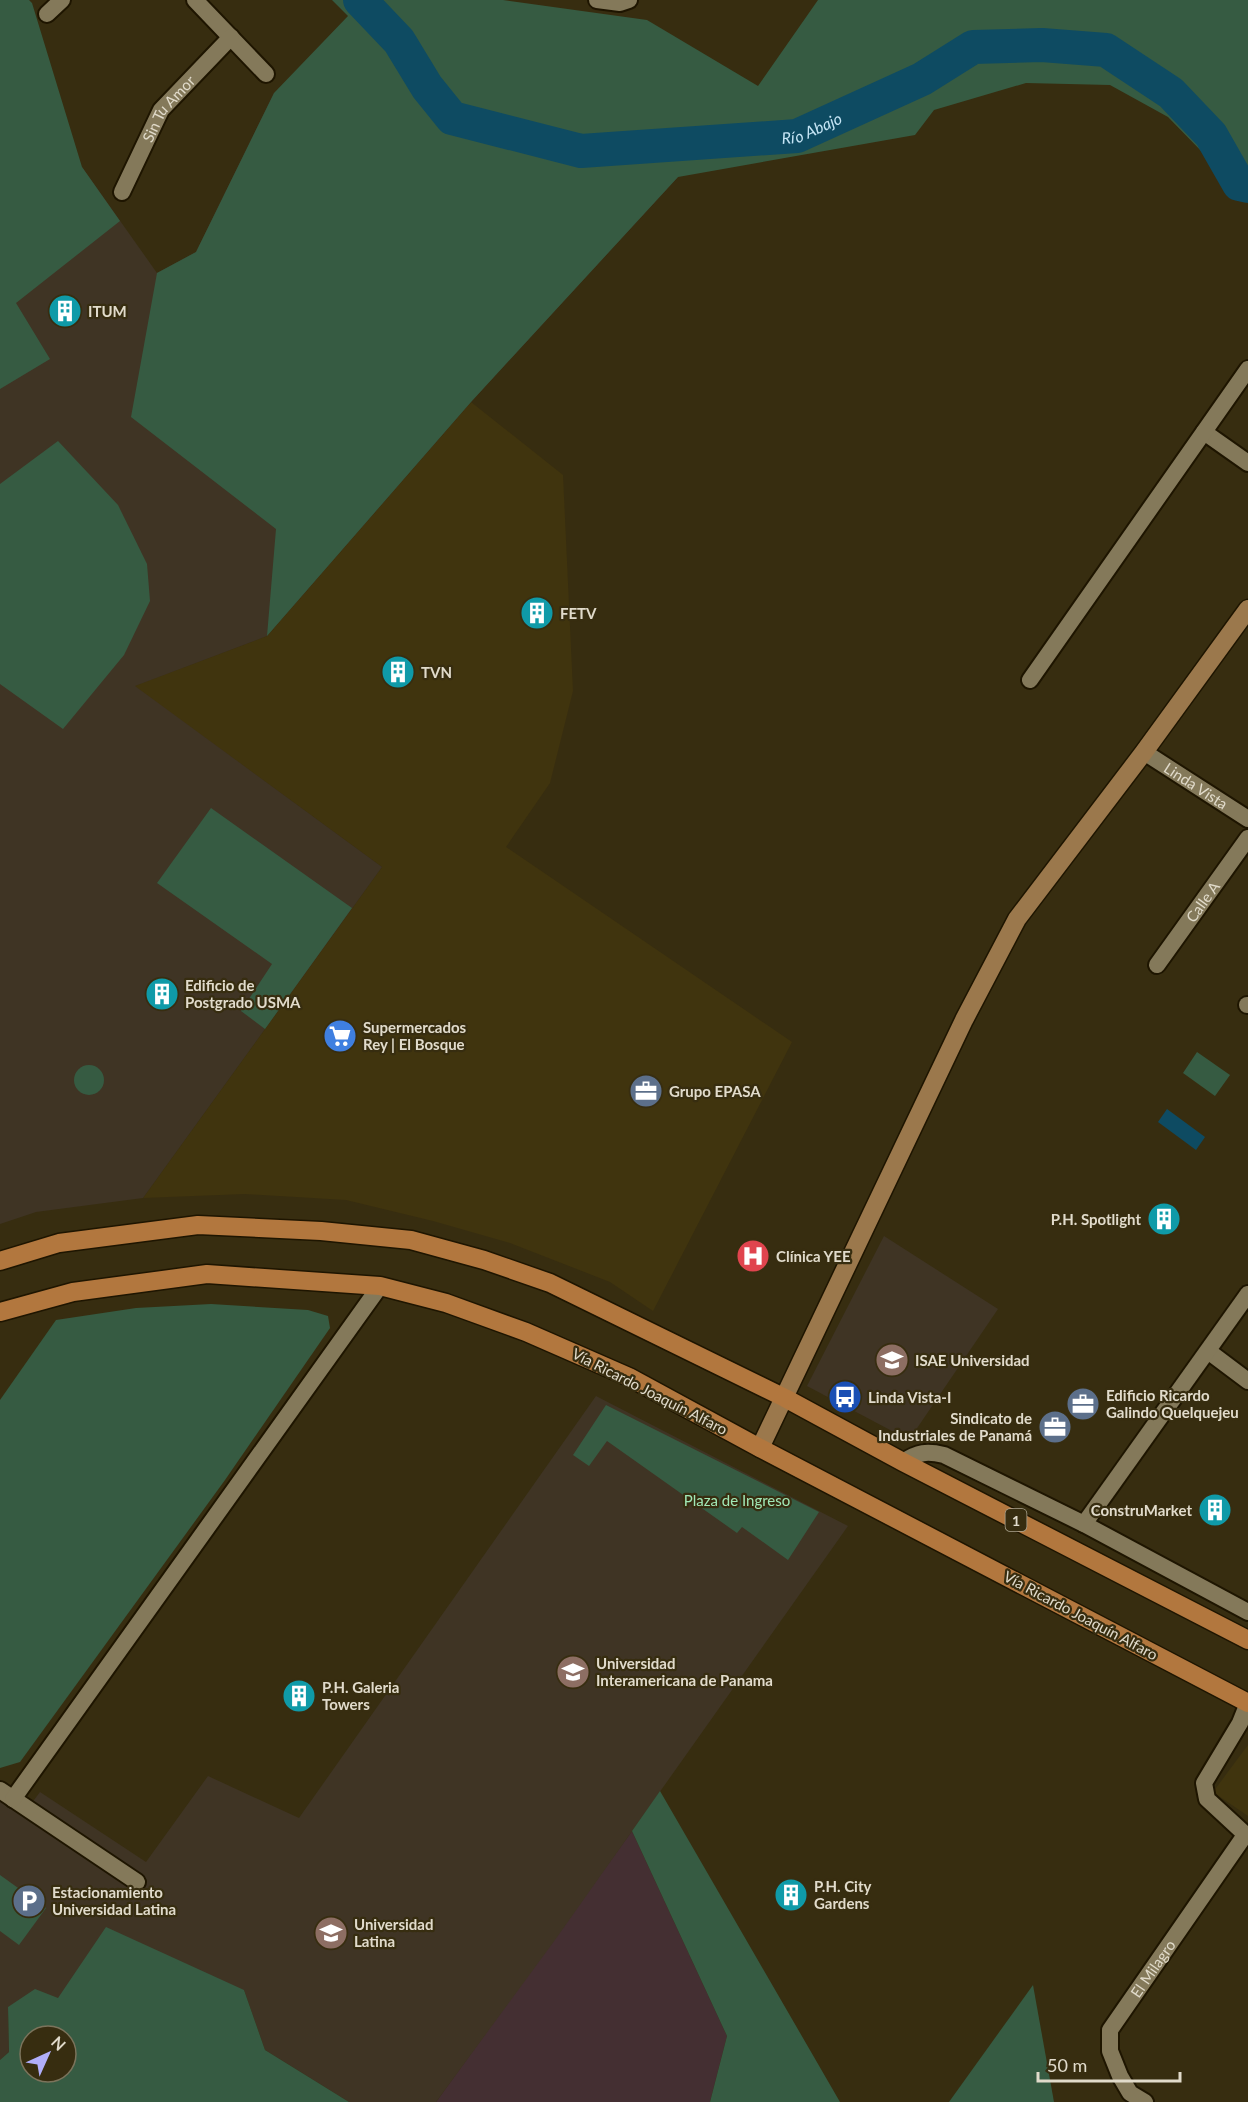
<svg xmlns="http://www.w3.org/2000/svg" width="1248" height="2102" viewBox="0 0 1248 2102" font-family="Lato,sans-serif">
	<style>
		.built { fill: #40340e }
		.industrial { fill: #442f32 }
		.education { fill: #3f3424 }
		.green { fill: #365b42; fill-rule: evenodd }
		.water { fill: #0e4b62 }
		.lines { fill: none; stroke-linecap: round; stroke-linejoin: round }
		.river { stroke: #0e4b62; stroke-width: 34 }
		.street-casing { stroke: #1e1500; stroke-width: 20 }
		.secondary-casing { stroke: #1e1500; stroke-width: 21 }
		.primary-casing { stroke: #1e1500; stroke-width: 21 }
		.street { stroke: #84795a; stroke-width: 16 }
		.secondary { stroke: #9b784c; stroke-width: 18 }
		.primary { stroke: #b2773e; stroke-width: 18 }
		.labels { text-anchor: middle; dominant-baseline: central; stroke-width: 4.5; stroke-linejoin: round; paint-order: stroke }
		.shield { fill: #372d10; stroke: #aea793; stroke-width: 1.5 }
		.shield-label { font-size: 14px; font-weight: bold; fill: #e1dbcb }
		.street-label { font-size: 15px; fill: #e1dbcb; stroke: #372d10 }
		.poi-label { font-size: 15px; font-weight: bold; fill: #e1dbcb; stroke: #372d10; text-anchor: start }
		.park-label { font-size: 15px; fill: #a1e8b6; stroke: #372d10 }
		.water-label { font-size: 16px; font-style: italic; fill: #c5e5f5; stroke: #372d10 }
	</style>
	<rect width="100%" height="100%" fill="#372d10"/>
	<!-- built -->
	<g class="built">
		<path d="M 471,402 L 563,475 L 573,691 L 550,783 L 506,847 L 792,1042 L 653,1311 L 610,1282 L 510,1243 L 433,1221 L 346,1200 L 245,1194 L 143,1198 L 382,867 L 134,686 L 267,636 Z"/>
		<path d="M 1248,1745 L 1248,1816 L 1213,1792 Z"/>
	</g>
	<!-- industrial -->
	<path class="industrial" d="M 632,1831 L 727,2036 L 710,2102 L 436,2102 Z"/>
	<!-- education -->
	<g class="education">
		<path d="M 274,93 L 678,177 L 471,402 L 267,636 L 135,686 L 382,867 L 143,1198 L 36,1212 L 0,1224 L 0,228 L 82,167 L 157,273 L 196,252 Z"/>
		<path d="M 884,1236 L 998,1309 L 909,1440 L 807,1386 Z"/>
		<path d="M 596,1396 L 848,1526 L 555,1940 L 436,2102 L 349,2102 L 265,2050 L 244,1990 L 58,1998 L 8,2007 L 9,2052 L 0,2060 L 0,1790 L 28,1808 L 40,1792 L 146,1862 L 208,1776 L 299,1818 Z"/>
	</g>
	<!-- green -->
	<g class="green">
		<path d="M 0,0 L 29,0 L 32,3 L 82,167 L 120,221 L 16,303 L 50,359 L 0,389 Z"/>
		<path d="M 332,0 L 503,0 L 647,20 L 758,86 L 818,0 L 1248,0 L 1248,199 L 1168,117 L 1110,85 L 1026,83 L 934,110 L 915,135 L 678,177 L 471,402 L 267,636 L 276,529 L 131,417 L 157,273 L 196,252 L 274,93 L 348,16 Z"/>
		<path d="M 58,441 L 118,505 L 147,564 L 150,601 L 124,655 L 63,729 L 0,684 L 0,484 Z"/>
		<path d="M 211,808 L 352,908 L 265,1029 L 241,1011 L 272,964 L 157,883 Z"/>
		<path d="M 1197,1052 L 1230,1075 L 1215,1096 L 1183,1073 Z"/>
		<circle cx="89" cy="1080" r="15"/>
		<path d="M 211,1304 L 308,1310 L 328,1316 L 330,1328 L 225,1480 L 20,1762 L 0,1768 L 0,1400 L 56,1320 L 136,1308 Z"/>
		<path d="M 606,1405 L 819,1512 L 788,1560 L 742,1527 L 737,1533 L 607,1441 L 589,1466 L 573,1455 Z"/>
		<path d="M 660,1791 L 840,2102 L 710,2102 L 727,2036 L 632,1831 Z"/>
		<path d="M 0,1875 L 46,1908 L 19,1945 L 0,1931 Z"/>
		<path d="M 106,1927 L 244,1990 L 265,2050 L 349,2102 L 0,2102 L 0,2060 L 9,2052 L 8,2007 L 35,1989 L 58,1998 ZM 30,2036 L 66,2036 L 66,2072 L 30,2072 Z"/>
		<path d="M 1033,1985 L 1054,2102 L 949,2102 Z"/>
	</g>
	<!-- water -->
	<path class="water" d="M 1167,1109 L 1205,1137 L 1196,1150 L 1158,1122 Z"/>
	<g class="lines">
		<!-- river -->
		<path class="river" id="s1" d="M 360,0 L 399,41 L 427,87 L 452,118 L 581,151 L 797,136 L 922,79 L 973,47 L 1042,45 L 1106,50 L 1171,93 L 1211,135 L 1239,184 L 1248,186"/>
		<defs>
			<g id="street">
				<path d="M 195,0 L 266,74"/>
				<path d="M 597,0 L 620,3 L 629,0"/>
				<path d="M 47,14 L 62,0"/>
				<path id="s2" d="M 122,192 L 161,110 L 231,37"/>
				<path d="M 1204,432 L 1248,463"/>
				<path d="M 1030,680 L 1248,369"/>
				<path id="s3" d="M 1144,752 L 1248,819"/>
				<path id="s4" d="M 1157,965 L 1248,838"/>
				<path d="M 1247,1005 L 1248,1005"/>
				<path d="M 1208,1351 L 1248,1381"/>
				<path d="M 903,1462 C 918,1452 927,1451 944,1455 L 1084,1524 L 1248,1612"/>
				<path d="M 1084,1524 L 1248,1294"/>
				<path d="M 1248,1703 L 1240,1723 L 1204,1783 L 1207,1799 L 1248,1837"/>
				<path d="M 0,1790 L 137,1882"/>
				<path d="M 13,1799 L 380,1286"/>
				<path id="s5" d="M 1145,2102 L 1130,2093 L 1120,2076 L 1110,2051 L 1110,2030 L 1245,1835"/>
			</g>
			<path id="secondary" d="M 760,1448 L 964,1020 L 1017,919 L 1144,752 L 1248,609"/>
			<g id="primary">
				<path d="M 0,1261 L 59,1243 L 198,1225 L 321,1231 L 411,1240 L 484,1260 L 550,1283 L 785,1398 L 903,1462 L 1248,1640"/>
				<path d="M 0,1312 L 73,1292 L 207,1274 L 380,1286 L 446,1303 L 526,1332 L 629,1377 L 760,1448 L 1248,1703"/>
			</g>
		</defs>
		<!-- street casing -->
		<use href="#street" class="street-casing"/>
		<!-- secondary casing -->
		<use href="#secondary" class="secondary-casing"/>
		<!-- primary casing -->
		<use href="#primary" class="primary-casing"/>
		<!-- street -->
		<use href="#street" class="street"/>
		<!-- secondary -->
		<use href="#secondary" class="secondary"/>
		<!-- primary -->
		<use href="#primary" class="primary"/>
	</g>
	<!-- icons -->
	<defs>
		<symbol id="building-disc" viewBox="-11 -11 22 22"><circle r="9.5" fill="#0f9aa8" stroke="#372d10"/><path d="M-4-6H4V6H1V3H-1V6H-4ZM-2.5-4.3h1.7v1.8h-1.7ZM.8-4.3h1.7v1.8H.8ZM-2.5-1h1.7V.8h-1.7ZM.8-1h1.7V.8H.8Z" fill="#fff"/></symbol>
		<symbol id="supermarket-disc" viewBox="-11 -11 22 22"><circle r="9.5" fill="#3f7fe0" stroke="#372d10"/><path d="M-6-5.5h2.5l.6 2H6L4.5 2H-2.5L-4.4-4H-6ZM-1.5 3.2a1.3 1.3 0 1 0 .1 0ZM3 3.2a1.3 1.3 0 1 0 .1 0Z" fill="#fff"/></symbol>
		<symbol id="office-disc" viewBox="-11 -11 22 22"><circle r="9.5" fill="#5c6f8a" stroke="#372d10"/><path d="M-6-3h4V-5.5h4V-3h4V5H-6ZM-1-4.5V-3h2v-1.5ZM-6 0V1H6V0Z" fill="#fff"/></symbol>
		<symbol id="hospital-disc" viewBox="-11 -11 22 22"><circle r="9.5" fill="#e0444e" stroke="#372d10"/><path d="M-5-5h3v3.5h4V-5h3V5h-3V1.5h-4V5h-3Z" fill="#fff"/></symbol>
		<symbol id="university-disc" viewBox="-11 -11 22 22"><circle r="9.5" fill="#8d6e63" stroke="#372d10"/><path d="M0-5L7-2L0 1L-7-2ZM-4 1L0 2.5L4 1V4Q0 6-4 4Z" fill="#fff"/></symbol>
		<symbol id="bus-disc" viewBox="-11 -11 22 22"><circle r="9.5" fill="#1a4fb4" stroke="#372d10"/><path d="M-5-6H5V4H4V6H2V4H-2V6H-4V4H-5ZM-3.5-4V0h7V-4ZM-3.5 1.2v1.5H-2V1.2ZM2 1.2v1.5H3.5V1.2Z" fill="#fff"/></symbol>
		<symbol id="parking-disc" viewBox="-11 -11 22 22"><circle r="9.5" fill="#5c6f8a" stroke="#372d10"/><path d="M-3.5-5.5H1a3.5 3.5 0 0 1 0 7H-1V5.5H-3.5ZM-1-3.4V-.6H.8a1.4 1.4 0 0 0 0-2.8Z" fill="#fff"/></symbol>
	</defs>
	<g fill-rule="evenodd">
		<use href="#building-disc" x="46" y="292" width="38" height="38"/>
		<use href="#building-disc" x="518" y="594" width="38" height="38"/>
		<use href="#building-disc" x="379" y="653" width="38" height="38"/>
		<use href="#building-disc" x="143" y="975" width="38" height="38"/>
		<use href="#supermarket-disc" x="321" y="1017" width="38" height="38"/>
		<use href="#office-disc" x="627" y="1072" width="38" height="38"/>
		<use href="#building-disc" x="1145" y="1200" width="38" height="38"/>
		<use href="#hospital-disc" x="734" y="1237" width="38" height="38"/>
		<use href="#university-disc" x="873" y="1341" width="38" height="38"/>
		<use href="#bus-disc" x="826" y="1378" width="38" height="38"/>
		<use href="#office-disc" x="1064" y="1385" width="38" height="38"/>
		<use href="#office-disc" x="1036" y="1408" width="38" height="38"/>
		<use href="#building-disc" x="1196" y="1491" width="38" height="38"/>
		<use href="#university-disc" x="554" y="1653" width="38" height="38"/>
		<use href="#building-disc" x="280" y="1677" width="38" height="38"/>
		<use href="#building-disc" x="772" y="1876" width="38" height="38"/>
		<use href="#parking-disc" x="10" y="1882" width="38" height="38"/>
		<use href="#university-disc" x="312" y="1914" width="38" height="38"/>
	</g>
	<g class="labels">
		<!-- shield labels -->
		<rect class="shield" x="1005.5" y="1509" width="21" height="22" rx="4.5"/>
		<g class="shield-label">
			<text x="1016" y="1520">1</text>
		</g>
		<!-- street labels -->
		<g class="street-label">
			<text stroke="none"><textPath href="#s2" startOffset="96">Sin Tu Amor</textPath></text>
			<text stroke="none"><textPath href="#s3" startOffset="62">Linda Vista</textPath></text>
			<text stroke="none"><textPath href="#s4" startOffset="78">Calle A</textPath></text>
			<text transform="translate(650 1391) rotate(27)">Vía Ricardo Joaquín Alfaro</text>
			<text transform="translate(1081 1615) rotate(28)">Vía Ricardo Joaquín Alfaro</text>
			<text stroke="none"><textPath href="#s5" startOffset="160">El Milagro</textPath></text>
		</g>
		<!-- poi labels -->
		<g class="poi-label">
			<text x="88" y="311">ITUM</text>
			<text x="560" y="613">FETV</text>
			<text x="421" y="672">TVN</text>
			<text x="185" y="985">Edificio de<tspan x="185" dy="17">Postgrado USMA</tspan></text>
			<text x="363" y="1027">Supermercados<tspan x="363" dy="17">Rey | El Bosque</tspan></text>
			<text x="669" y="1091">Grupo EPASA</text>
			<text x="1141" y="1219" text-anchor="end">P.H. Spotlight</text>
			<text x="776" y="1256">Clínica YEE</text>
			<text x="915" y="1360">ISAE Universidad</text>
			<text x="1106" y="1395">Edificio Ricardo<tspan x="1106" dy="17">Galindo Quelquejeu</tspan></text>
			<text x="868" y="1397">Linda Vista-I</text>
			<text x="1032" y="1418" text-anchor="end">Sindicato de<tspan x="1032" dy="17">Industriales de Panamá</tspan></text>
			<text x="1192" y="1510" text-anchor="end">ConstruMarket</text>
			<text x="596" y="1663">Universidad<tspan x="596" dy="17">Interamericana de Panama</tspan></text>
			<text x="322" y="1687">P.H. Galeria<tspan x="322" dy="17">Towers</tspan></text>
			<text x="814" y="1886">P.H. City<tspan x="814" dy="17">Gardens</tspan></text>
			<text x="52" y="1892">Estacionamiento<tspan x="52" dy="17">Universidad Latina</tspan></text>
			<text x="354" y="1924">Universidad<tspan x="354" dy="17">Latina</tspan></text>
		</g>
		<!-- park labels -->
		<g class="park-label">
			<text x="737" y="1500">Plaza de Ingreso</text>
		</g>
		<!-- water labels -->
		<g class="water-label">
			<text stroke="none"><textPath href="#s1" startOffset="516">Río Abajo</textPath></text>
		</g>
	</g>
	<!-- north arrow -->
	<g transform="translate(48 2054) rotate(45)"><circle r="28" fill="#372d10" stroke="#7b735b" stroke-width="1.5"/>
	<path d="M0-4.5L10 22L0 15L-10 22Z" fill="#b0aefa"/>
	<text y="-9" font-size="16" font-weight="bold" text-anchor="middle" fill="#e1dbcb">N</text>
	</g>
	<!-- scale -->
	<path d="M1038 2072v9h142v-9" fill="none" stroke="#e1dbcb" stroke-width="3"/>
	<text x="1047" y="2072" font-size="18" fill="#e1dbcb" stroke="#372d10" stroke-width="4.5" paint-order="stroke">50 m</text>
</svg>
